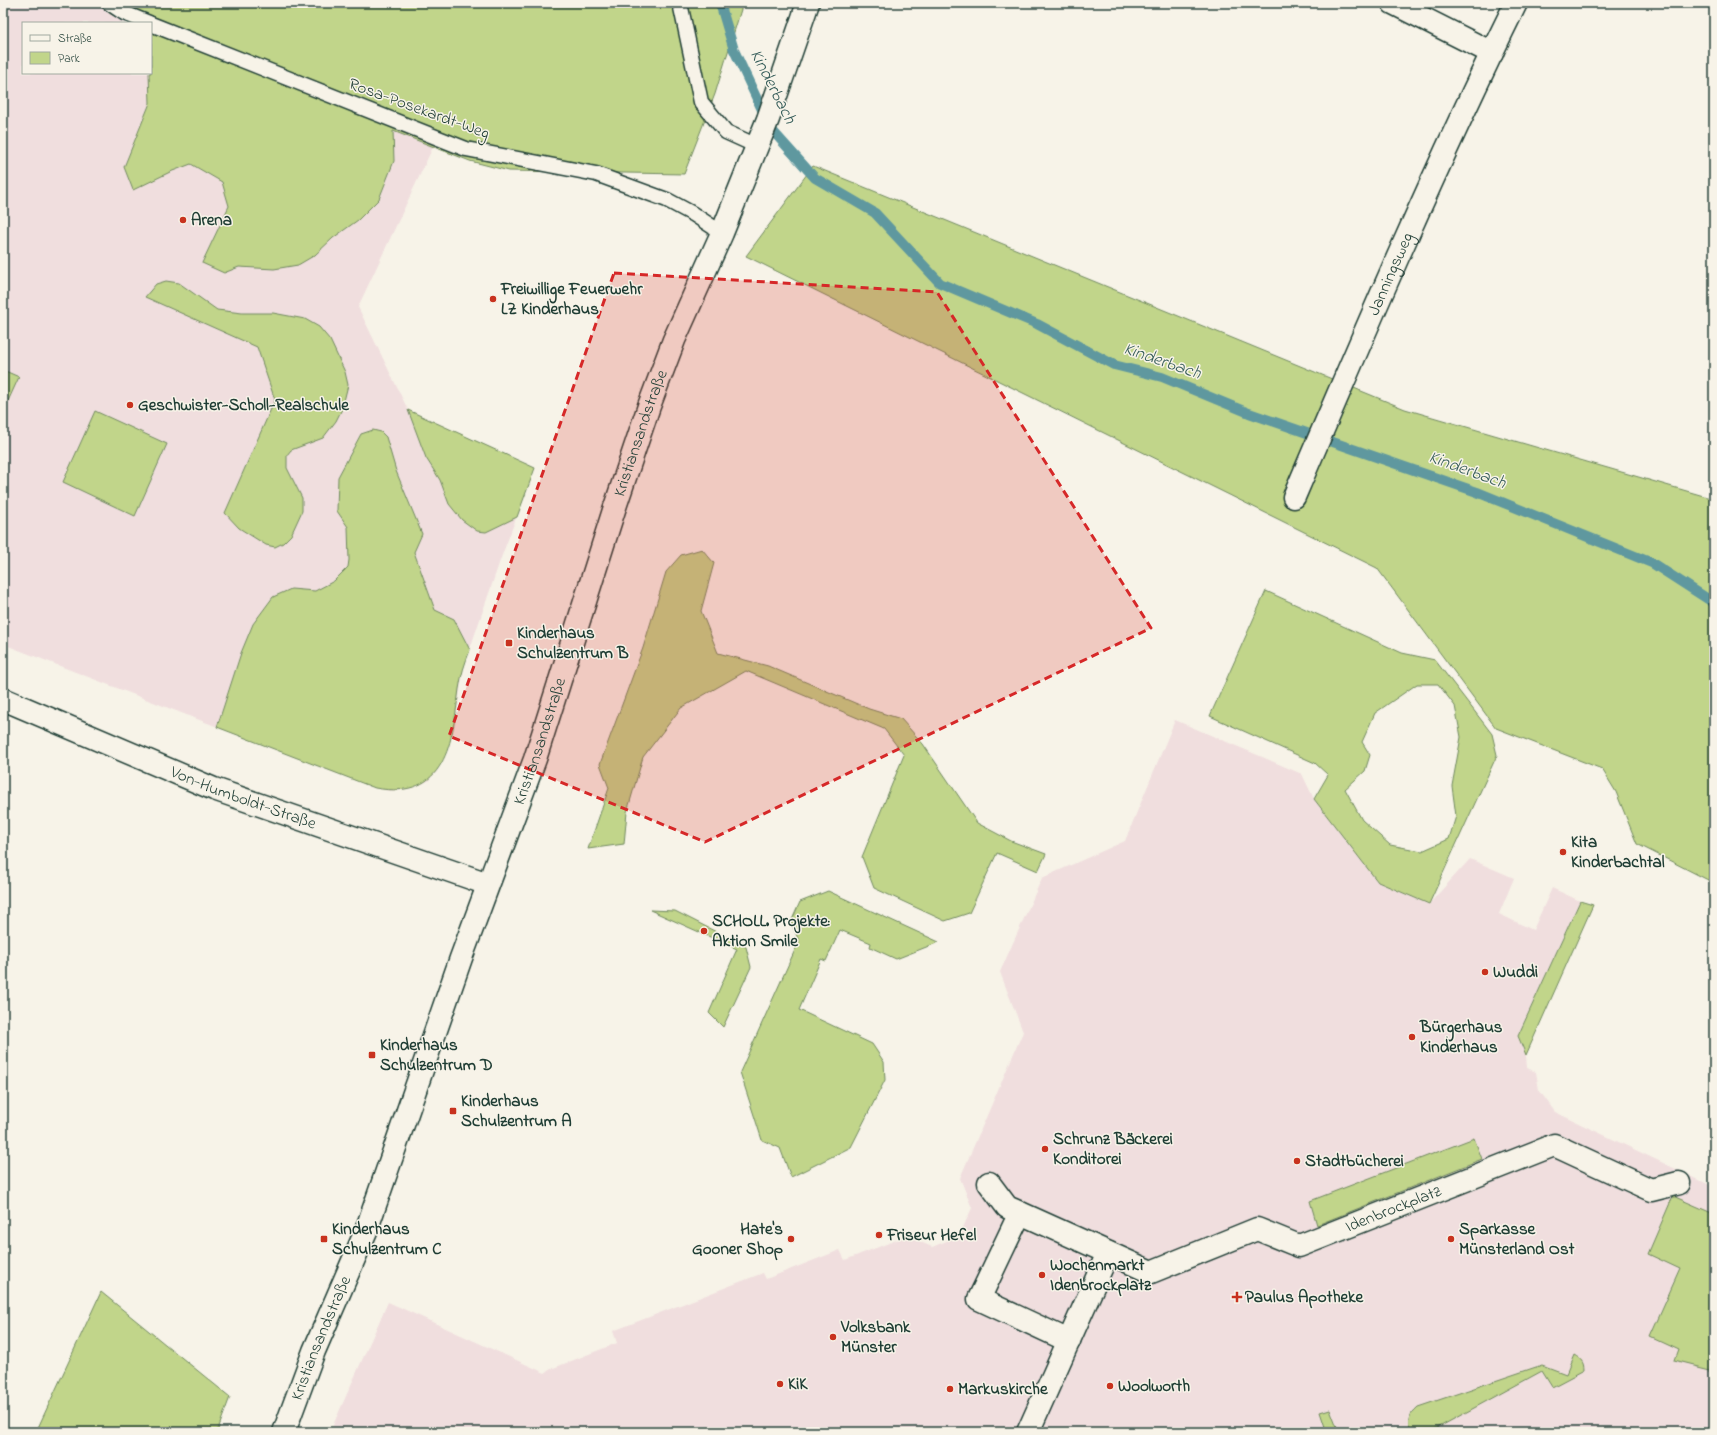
<svg xmlns="http://www.w3.org/2000/svg" width="1717" height="1435" viewBox="0 0 1717 1435" font-family="'Indie Flower',sans-serif">
	<style>
		.built { fill: #f0dede }
		.green { fill: #c1d58a; stroke: #70895f; fill-rule: evenodd }
		.lines { fill: none; stroke-linecap: round; stroke-linejoin: round }
		.stream { stroke: #5e989f; stroke-width: 10 }
		.lane-casing { stroke: #1f3d34; stroke-width: 17 }
		.street-casing { stroke: #1f3d34; stroke-width: 25 }
		.secondary-casing { stroke: #1f3d34; stroke-width: 25 }
		.lane { stroke: #f7f3e8; stroke-width: 14 }
		.street { stroke: #f7f3e8; stroke-width: 22 }
		.secondary { stroke: #f7f3e8; stroke-width: 22 }
		.marked { fill: #d62828; fill-opacity: 0.2; stroke: #d62828; stroke-width: 3; stroke-dasharray: 8 5; stroke-linejoin: round }
		.poi-dot { fill: #c8321e; stroke: #f7f3e8; stroke-width: 1.5 }
		.labels { text-anchor: middle; dominant-baseline: central; stroke-width: 3; stroke-linejoin: round; paint-order: stroke }
		.street-label { font-size: 17px; fill: #1f3d34; stroke: #f7f3e8 }
		.poi-label { font-size: 17px; font-weight: bold; fill: #1f3d34; stroke: #f7f3e8; text-anchor: start }
		.water-label { font-size: 18px; font-style: italic; fill: #345b58; stroke: #f7f3e8 }
	</style>
	<rect width="100%" height="100%" fill="#f7f3e8"/>
	<filter id="ink" filterUnits="userSpaceOnUse"><feTurbulence type="fractalNoise" baseFrequency=".025" numOctaves="2"/><feDisplacementMap in="SourceGraphic" scale="8" xChannelSelector="R" yChannelSelector="G"/><feConvolveMatrix kernelMatrix="1 2 1 2 8 2 1 2 1" color-interpolation-filters="sRGB"/></filter>
	<g filter="url(#ink)">
		<!-- built -->
		<g class="built">
			<path d="M 3,3 L 100,3 L 105,11 L 133,23 L 23,23 L 23,73 L 151,73 L 151,30 L 433,147 L 358,307 L 408,410 L 535,468 L 501,558 L 463,669 L 455,724 L 437,771 L 428,781 L 415,787 L 403,790 L 389,791 L 375,788 L 3,644 Z"/>
			<path d="M 1175,720 L 1302,774 L 1314,799 L 1378,882 L 1429,904 L 1470,859 L 1514,878 L 1499,914 L 1533,930 L 1552,888 L 1580,901 L 1518,1036 L 1526,1055 L 1527,1068 L 1536,1072 L 1539,1090 L 1555,1112 L 1714,1187 L 1714,1432 L 330,1432 L 388,1302 L 545,1373 L 551,1369 L 617,1343 L 613,1331 L 763,1273 L 766,1279 L 840,1250 L 845,1260 L 907,1236 L 932,1247 L 959,1236 L 972,1208 L 960,1178 L 1023,1032 L 1000,972 L 1042,878 L 1125,841 Z"/>
		</g>
		<!-- green -->
		<g class="green">
			<path d="M 100,3 L 743,3 L 715,94 L 684,174 L 509,171 L 470,161 L 393,131 L 394,161 L 379,199 L 358,220 L 333,238 L 315,255 L 298,265 L 274,269 L 239,267 L 224,273 L 202,263 L 229,206 L 222,182 L 191,164 L 170,172 L 133,190 L 124,167 L 150,103 L 149,73 L 151,73 L 151,23 C 133,23 110,20 100,3 Z"/>
			<path d="M 813,166 L 1405,409 L 1714,499 L 1714,883 L 1637,844 L 1616,792 L 1602,769 L 1496,728 L 1377,568 L 746,256 Z"/>
			<path d="M 166,281 L 179,283 L 217,310 L 242,313 L 273,313 L 305,319 L 319,327 L 330,340 L 345,372 L 348,385 L 342,409 L 336,421 L 323,438 L 291,450 L 287,455 L 287,468 L 302,498 L 302,511 L 291,535 L 283,543 L 275,547 L 266,545 L 239,528 L 225,513 L 275,400 L 257,347 L 145,297 L 156,284 Z"/>
			<path d="M 3,370 L 19,377 L 3,412 Z"/>
			<path d="M 408,410 L 535,468 L 517,517 L 486,532 L 477,531 L 462,520 L 449,504 L 440,480 L 426,458 Z"/>
			<path d="M 95,411 L 167,444 L 135,516 L 63,482 Z"/>
			<path d="M 373,430 L 381,432 L 386,437 L 396,471 L 422,534 L 414,552 L 435,610 L 454,619 L 470,650 C 465,663 461,675 459,689 C 452,742 447,801 375,788 L 217,727 L 241,653 L 253,624 L 273,597 L 291,589 L 315,591 L 334,581 L 348,567 L 349,560 L 348,527 L 337,511 L 338,477 L 361,434 Z"/>
			<path d="M 702,549 L 714,563 L 701,611 L 718,653 L 768,666 L 869,709 L 901,719 L 923,744 L 977,823 L 1011,841 L 1046,854 L 1038,871 L 997,853 L 969,913 L 945,921 L 874,888 L 862,857 L 904,755 L 884,729 L 746,671 L 681,708 L 643,757 L 627,812 L 624,844 L 588,849 L 609,788 L 600,764 L 643,648 L 666,572 L 681,555 Z"/>
			<path d="M 1266,591 L 1402,653 L 1435,660 L 1492,734 L 1497,755 L 1429,904 L 1378,882 L 1314,799 L 1328,775 L 1315,763 L 1210,716 ZM 1417,684 L 1438,684 L 1455,706 L 1461,737 L 1452,786 L 1456,816 L 1449,839 L 1422,851 L 1390,845 L 1362,820 L 1345,789 L 1365,771 L 1370,755 L 1362,742 L 1375,713 Z"/>
			<path d="M 828,891 L 939,942 L 896,959 L 870,947 L 871,943 L 840,930 L 826,961 L 821,959 L 799,1010 L 872,1044 L 884,1062 L 885,1080 L 851,1147 L 791,1177 L 780,1148 L 762,1140 L 740,1072 L 799,941 L 791,922 L 800,902 Z"/>
			<path d="M 1580,901 L 1593,905 L 1526,1055 L 1518,1036 Z"/>
			<path d="M 650,910 L 675,911 L 746,947 L 751,967 L 723,1027 L 709,1013 L 737,949 Z"/>
			<path d="M 1474,1138 L 1482,1159 L 1317,1225 L 1310,1201 Z"/>
			<path d="M 1673,1196 L 1714,1214 L 1714,1370 L 1674,1360 L 1678,1349 L 1650,1336 L 1680,1269 L 1648,1254 Z"/>
			<path d="M 101,1292 L 230,1397 L 217,1432 L 36,1432 Z"/>
			<path d="M 1574,1355 C 1581,1359 1584,1362 1584,1370 L 1552,1387 L 1542,1371 L 1430,1432 L 1411,1432 C 1406,1421 1409,1415 1418,1407 L 1542,1365 L 1566,1374 Z"/>
			<path d="M 1330,1409 L 1339,1432 L 1322,1432 L 1326,1430 L 1320,1412 Z"/>
		</g>
		<g class="lines">
			<!-- stream -->
			<path class="stream" d="M 720,3 L 734,50 L 771,129 L 815,178 L 875,213 L 940,283 L 1037,324 L 1114,365 L 1162,377 L 1249,413 L 1477,492 L 1652,563 L 1714,603"/>
			<defs>
				<g id="lane">
					<path d="M 109,3 L 124,13 L 149,23"/>
					<path d="M 680,3 L 701,102 L 726,132 L 757,146"/>
					<path d="M 151,24 L 466,149 L 596,174 L 667,200 L 693,214 L 722,233"/>
				</g>
				<g id="street">
					<path d="M 1393,3 L 1492,53"/>
					<path id="s1" d="M 1294,497 C 1365,331 1436,165 1516,3"/>
					<path id="s2" d="M 3,699 L 214,789 L 488,884"/>
					<path id="s3" d="M 989,1183 L 1007,1207 L 1151,1272 L 1257,1229 L 1299,1246 L 1554,1145 L 1651,1190 L 1679,1183"/>
					<path d="M 1020,1213 L 979,1299 L 1069,1341"/>
					<path d="M 1028,1432 L 1108,1253"/>
				</g>
				<g id="secondary">
					<path id="s4" d="M 284,1432 L 314,1351 L 366,1231 L 461,958 L 535,759 L 614,510 L 649,406 L 674,340 L 722,233 L 768,119 L 808,3"/>
				</g>
			</defs>
			<!-- lane casing -->
			<use href="#lane" class="lane-casing"/>
			<!-- street casing -->
			<use href="#street" class="street-casing"/>
			<!-- secondary casing -->
			<use href="#secondary" class="secondary-casing"/>
			<!-- lane -->
			<use href="#lane" class="lane"/>
			<!-- street -->
			<use href="#street" class="street"/>
			<!-- secondary -->
			<use href="#secondary" class="secondary"/>
		</g>
	</g>
	<!-- marked area -->
	<path class="marked" d="M 614,273 L 937,292 L 1151,628 L 705,842 L 449,736 Z"/>
	<!-- markers -->
	<g class="poi-dot">
		<circle cx="183" cy="220" r="4"/>
		<circle cx="493" cy="299" r="4"/>
		<circle cx="130" cy="405" r="4"/>
		<rect x="505" y="639" width="8" height="8" rx="2"/>
		<circle cx="1563" cy="852" r="4"/>
		<circle cx="704" cy="931" r="4"/>
		<circle cx="1485" cy="972" r="4"/>
		<circle cx="1412" cy="1037" r="4"/>
		<rect x="368" y="1051" width="8" height="8" rx="2"/>
		<rect x="449" y="1107" width="8" height="8" rx="2"/>
		<circle cx="1045" cy="1149" r="4"/>
		<circle cx="1297" cy="1161" r="4"/>
		<circle cx="879" cy="1235" r="4"/>
		<rect x="320" y="1235" width="8" height="8" rx="2"/>
		<circle cx="791" cy="1239" r="4"/>
		<circle cx="1451" cy="1239" r="4"/>
		<circle cx="1042" cy="1275" r="4"/>
		<path d="M1235 1291h4v4h4v4h-4v4h-4v-4h-4v-4h4z"/>
		<circle cx="833" cy="1337" r="4"/>
		<circle cx="780" cy="1384" r="4"/>
		<circle cx="1110" cy="1386" r="4"/>
		<circle cx="950" cy="1389" r="4"/>
	</g>
	<g class="labels">
		<!-- street labels -->
		<g class="street-label">
			<text transform="translate(419 109) rotate(20)">Rosa-Posekardt-Weg</text>
			<text stroke="none"><textPath href="#s1" startOffset="243">Janningsweg</textPath></text>
			<text stroke="none"><textPath href="#s4" startOffset="1061">Kristiansandstraße</textPath></text>
			<text stroke="none"><textPath href="#s4" startOffset="737">Kristiansandstraße</textPath></text>
			<text stroke="none"><textPath href="#s2" startOffset="260">Von-Humboldt-Straße</textPath></text>
			<text stroke="none"><textPath href="#s3" startOffset="449">Idenbrockplatz</textPath></text>
			<text stroke="none"><textPath href="#s4" startOffset="101">Kristiansandstraße</textPath></text>
		</g>
		<!-- poi labels -->
		<g class="poi-label">
			<text x="191" y="220">Arena</text>
			<text x="501" y="289">Freiwillige Feuerwehr<tspan x="501" dy="20">LZ Kinderhaus</tspan></text>
			<text x="138" y="405">Geschwister-Scholl-Realschule</text>
			<text x="517" y="633">Kinderhaus<tspan x="517" dy="20">Schulzentrum B</tspan></text>
			<text x="1571" y="842">Kita<tspan x="1571" dy="20">Kinderbachtal</tspan></text>
			<text x="712" y="921">SCHOLL. Projekte:<tspan x="712" dy="20">Aktion Smile</tspan></text>
			<text x="1493" y="972">Wuddi</text>
			<text x="1420" y="1027">Bürgerhaus<tspan x="1420" dy="20">Kinderhaus</tspan></text>
			<text x="380" y="1045">Kinderhaus<tspan x="380" dy="20">Schulzentrum D</tspan></text>
			<text x="461" y="1101">Kinderhaus<tspan x="461" dy="20">Schulzentrum A</tspan></text>
			<text x="1053" y="1139">Schrunz Bäckerei<tspan x="1053" dy="20">Konditorei</tspan></text>
			<text x="1305" y="1161">Stadtbücherei</text>
			<text x="332" y="1229">Kinderhaus<tspan x="332" dy="20">Schulzentrum C</tspan></text>
			<text x="783" y="1229" text-anchor="end">Hate's<tspan x="783" dy="20">Gooner Shop</tspan></text>
			<text x="1459" y="1229">Sparkasse<tspan x="1459" dy="20">Münsterland Ost</tspan></text>
			<text x="887" y="1235">Friseur Hefel</text>
			<text x="1050" y="1265">Wochenmarkt<tspan x="1050" dy="20">Idenbrockplatz</tspan></text>
			<text x="1245" y="1297">Paulus Apotheke</text>
			<text x="841" y="1327">Volksbank<tspan x="841" dy="20">Münster</tspan></text>
			<text x="788" y="1384">KiK</text>
			<text x="1118" y="1386">Woolworth</text>
			<text x="958" y="1389">Markuskirche</text>
		</g>
		<!-- water labels -->
		<g class="water-label">
			<text transform="translate(772 87) rotate(63)">Kinderbach</text>
			<text transform="translate(1162 362) rotate(19)">Kinderbach</text>
			<text transform="translate(1467 471) rotate(20)">Kinderbach</text>
		</g>
	</g>
	<!-- margin -->
	<rect width="1717" height="1435" fill="none" stroke="#f7f3e8" stroke-width="16"/>
	<rect x="8" y="8" width="1701" height="1419" fill="none" stroke="#1f3d34" stroke-width="1.5" filter="url(#ink)"/>
	<!-- legend -->
	<rect x="22" y="22" width="130" height="52" fill="#f7f3e8" stroke="#a1aaa0"/>
	<rect x="30" y="35" width="20" height="6" fill="#f7f3e8" stroke="#a1aaa0"/>
	<text x="58" y="42" font-size="12" fill="#1f3d34">Straße</text>
	<rect x="30" y="52" width="20" height="12" fill="#c1d58a" stroke="#a1aaa0"/>
	<text x="58" y="62" font-size="12" fill="#1f3d34">Park</text>
</svg>
